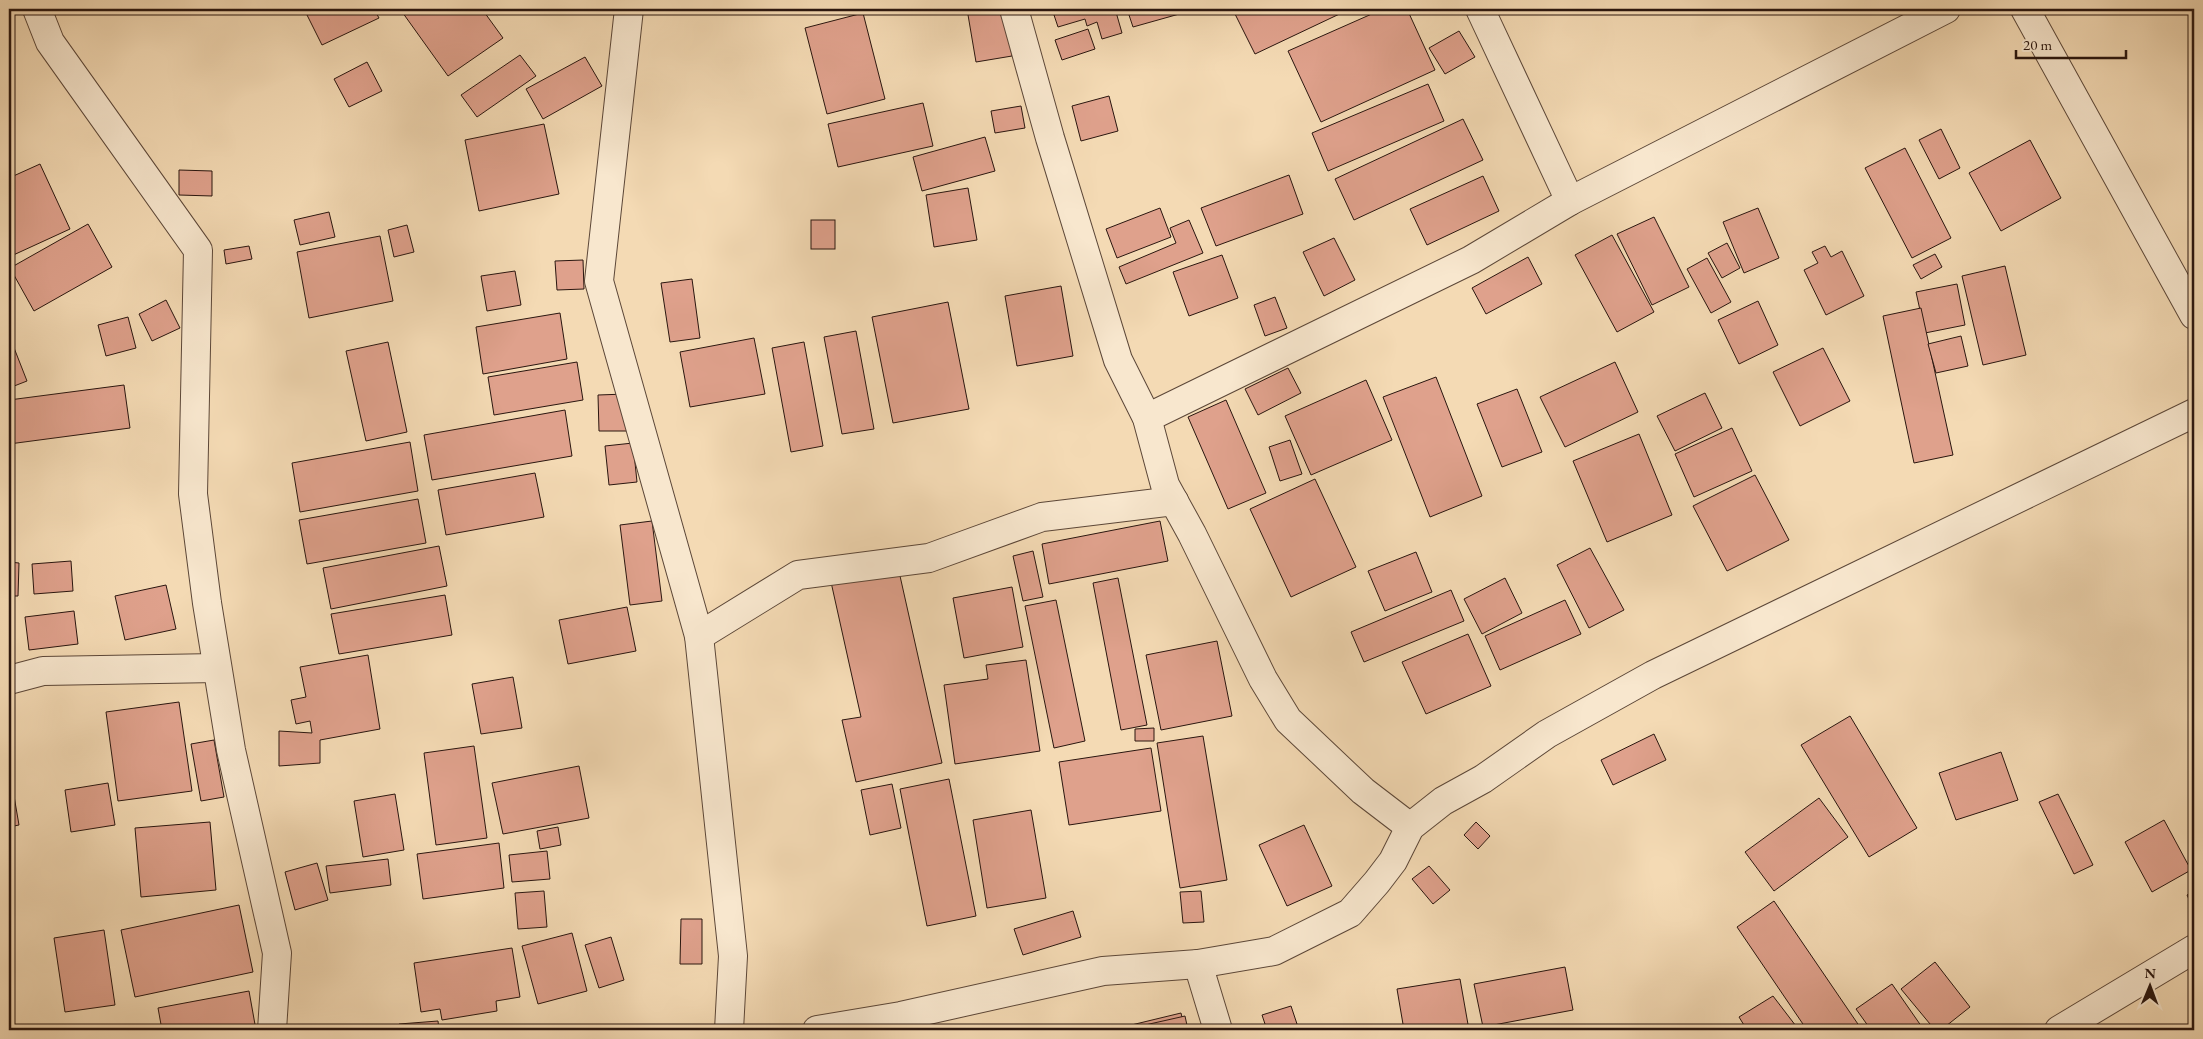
<svg xmlns="http://www.w3.org/2000/svg" width="2203" height="1039" viewBox="0 0 2203 1039" font-family="'EB Garamond',serif">
	<style>
		.building { fill: #dfa18c; stroke: #2a160f }
		.lines { fill: none; stroke-linecap: round; stroke-linejoin: round }
		.minor-casing { stroke: #5c4738; stroke-width: 30 }
		.minor { stroke: #f8e7ce; stroke-width: 28 }
	</style>
	<rect width="100%" height="100%" fill="#f4dab4"/>
	<filter id="stains"><feTurbulence type="fractalNoise" baseFrequency=".004" numOctaves="4"/><feColorMatrix values="0 0 0 0 .2 0 0 0 0 .09 0 0 0 0 .02 0 0 0 .5 -.17"/></filter>
	<radialGradient id="worn" r=".72"><stop offset=".6" stop-color="#630" stop-opacity="0"/><stop offset="1" stop-color="#630" stop-opacity=".3"/></radialGradient>
	<!-- building -->
	<g class="building">
		<path d="M 304,9 L 374,9 L 379,18 L 322,45 Z"/>
		<path d="M 400,9 L 482,9 L 503,38 L 448,76 Z"/>
		<path d="M 807,9 L 821,9 L 808,13 Z"/>
		<path d="M 967,9 L 1004,9 L 1012,56 L 976,62 Z"/>
		<path d="M 1052,9 L 1122,9 L 1116,12 L 1122,33 L 1102,39 L 1097,22 L 1087,26 L 1085,19 L 1058,27 Z"/>
		<path d="M 1127,9 L 1197,9 L 1133,27 Z"/>
		<path d="M 1240,9 L 1350,9 L 1255,54 L 1234,12 Z"/>
		<path d="M 1383,9 L 1407,9 L 1435,70 L 1321,122 L 1288,51 Z"/>
		<path d="M 863,13 L 885,99 L 827,114 L 805,28 Z"/>
		<path d="M 1088,29 L 1095,49 L 1062,60 L 1055,40 Z"/>
		<path d="M 1459,31 L 1475,57 L 1445,74 L 1429,48 Z"/>
		<path d="M 520,55 L 536,76 L 477,117 L 461,95 Z"/>
		<path d="M 585,57 L 602,86 L 543,119 L 526,89 Z"/>
		<path d="M 367,62 L 382,91 L 349,107 L 334,79 Z"/>
		<path d="M 1428,84 L 1444,121 L 1328,171 L 1312,133 Z"/>
		<path d="M 1109,96 L 1118,131 L 1081,141 L 1072,106 Z"/>
		<path d="M 923,103 L 933,146 L 838,167 L 828,124 Z"/>
		<path d="M 1021,106 L 1025,128 L 995,133 L 991,111 Z"/>
		<path d="M 1463,119 L 1483,160 L 1354,220 L 1335,179 Z"/>
		<path d="M 544,124 L 559,194 L 479,211 L 465,140 Z"/>
		<path d="M 1941,129 L 1960,168 L 1939,179 L 1919,140 Z"/>
		<path d="M 985,137 L 995,171 L 922,191 L 913,157 Z"/>
		<path d="M 2030,140 L 2061,198 L 2001,231 L 1969,173 Z"/>
		<path d="M 1905,148 L 1951,238 L 1912,258 L 1865,168 Z"/>
		<path d="M 40,164 L 70,229 L 9,257 L 9,178 Z"/>
		<path d="M 179,170 L 212,171 L 212,196 L 179,195 Z"/>
		<path d="M 1289,175 L 1303,214 L 1216,246 L 1201,208 Z"/>
		<path d="M 1483,176 L 1499,211 L 1427,245 L 1410,209 Z"/>
		<path d="M 968,188 L 977,240 L 934,247 L 926,195 Z"/>
		<path d="M 1160,208 L 1171,237 L 1117,258 L 1106,229 Z"/>
		<path d="M 1758,208 L 1779,258 L 1744,273 L 1723,222 Z"/>
		<path d="M 329,212 L 335,237 L 300,245 L 294,220 Z"/>
		<path d="M 1654,217 L 1689,287 L 1652,305 L 1617,234 Z"/>
		<rect x="811" y="220" width="24" height="29"/>
		<path d="M 1189,220 L 1203,253 L 1126,284 L 1119,267 L 1176,243 L 1170,228 Z"/>
		<path d="M 88,224 L 112,267 L 34,311 L 10,268 Z"/>
		<path d="M 407,225 L 414,252 L 394,257 L 388,230 Z"/>
		<path d="M 1612,235 L 1654,312 L 1617,332 L 1575,255 Z"/>
		<path d="M 380,236 L 393,301 L 309,318 L 297,252 Z"/>
		<path d="M 1334,238 L 1355,280 L 1324,296 L 1303,252 Z"/>
		<path d="M 1727,243 L 1740,268 L 1722,278 L 1708,253 Z"/>
		<path d="M 249,246 L 252,259 L 226,264 L 224,250 Z"/>
		<path d="M 1825,246 L 1831,257 L 1842,251 L 1864,296 L 1826,315 L 1804,270 L 1818,263 L 1812,252 Z"/>
		<path d="M 1935,254 L 1942,267 L 1921,279 L 1913,265 Z"/>
		<path d="M 1222,255 L 1238,298 L 1189,316 L 1173,272 Z"/>
		<path d="M 1528,257 L 1542,284 L 1486,314 L 1472,288 Z"/>
		<path d="M 1707,258 L 1731,302 L 1711,313 L 1687,269 Z"/>
		<path d="M 583,260 L 584,289 L 557,290 L 555,261 Z"/>
		<path d="M 2005,266 L 2026,355 L 1983,365 L 1962,276 Z"/>
		<path d="M 515,271 L 521,305 L 487,311 L 481,276 Z"/>
		<path d="M 692,279 L 700,338 L 670,342 L 661,283 Z"/>
		<path d="M 1957,284 L 1965,325 L 1925,333 L 1916,292 Z"/>
		<path d="M 1061,286 L 1073,356 L 1017,366 L 1005,296 Z"/>
		<path d="M 1275,297 L 1287,328 L 1265,336 L 1254,305 Z"/>
		<path d="M 166,300 L 180,328 L 152,341 L 139,314 Z"/>
		<path d="M 1758,301 L 1778,345 L 1739,364 L 1718,320 Z"/>
		<path d="M 948,302 L 969,409 L 893,423 L 872,317 Z"/>
		<path d="M 1921,308 L 1953,455 L 1914,463 L 1883,316 Z"/>
		<path d="M 560,313 L 567,359 L 483,374 L 476,327 Z"/>
		<path d="M 128,317 L 136,348 L 106,356 L 98,325 Z"/>
		<path d="M 856,331 L 874,429 L 842,434 L 824,337 Z"/>
		<path d="M 9,335 L 27,381 L 9,388 Z"/>
		<path d="M 1961,336 L 1968,366 L 1936,373 L 1928,344 Z"/>
		<path d="M 754,338 L 765,394 L 690,407 L 680,352 Z"/>
		<path d="M 388,342 L 407,432 L 366,441 L 346,351 Z"/>
		<path d="M 804,342 L 823,446 L 791,452 L 772,348 Z"/>
		<path d="M 1823,348 L 1850,401 L 1800,426 L 1773,372 Z"/>
		<path d="M 577,362 L 583,400 L 494,415 L 488,377 Z"/>
		<path d="M 1615,362 L 1638,412 L 1565,447 L 1540,397 Z"/>
		<path d="M 1288,368 L 1301,393 L 1258,415 L 1245,389 Z"/>
		<path d="M 1436,377 L 1482,496 L 1430,517 L 1383,397 Z"/>
		<path d="M 1366,380 L 1392,440 L 1311,475 L 1285,416 Z"/>
		<path d="M 124,385 L 130,428 L 9,444 L 9,400 Z"/>
		<path d="M 1517,389 L 1542,452 L 1502,467 L 1477,404 Z"/>
		<path d="M 1705,393 L 1722,428 L 1675,451 L 1657,416 Z"/>
		<path d="M 626,394 L 627,431 L 599,431 L 598,395 Z"/>
		<path d="M 1226,400 L 1266,493 L 1228,509 L 1188,417 Z"/>
		<path d="M 565,410 L 572,456 L 432,480 L 424,435 Z"/>
		<path d="M 1732,428 L 1752,471 L 1694,497 L 1675,454 Z"/>
		<path d="M 1639,434 L 1672,515 L 1607,542 L 1573,461 Z"/>
		<path d="M 1290,440 L 1302,474 L 1280,481 L 1269,447 Z"/>
		<path d="M 410,442 L 418,491 L 300,512 L 292,463 Z"/>
		<path d="M 633,443 L 637,482 L 609,485 L 605,446 Z"/>
		<path d="M 535,473 L 544,517 L 446,535 L 438,490 Z"/>
		<path d="M 1755,475 L 1789,540 L 1727,571 L 1693,506 Z"/>
		<path d="M 1315,479 L 1356,567 L 1291,597 L 1250,509 Z"/>
		<path d="M 418,499 L 426,543 L 307,564 L 299,520 Z"/>
		<path d="M 652,521 L 662,601 L 630,605 L 620,525 Z"/>
		<path d="M 1160,521 L 1168,561 L 1049,584 L 1042,544 Z"/>
		<path d="M 439,546 L 447,586 L 331,609 L 323,568 Z"/>
		<path d="M 1590,548 L 1624,610 L 1589,628 L 1557,565 Z"/>
		<path d="M 1033,551 L 1043,597 L 1023,601 L 1013,556 Z"/>
		<path d="M 1416,552 L 1432,592 L 1385,611 L 1368,571 Z"/>
		<path d="M 71,561 L 73,591 L 34,594 L 32,564 Z"/>
		<path d="M 9,562 L 19,563 L 18,596 L 9,596 Z"/>
		<path d="M 898,567 L 942,763 L 856,782 L 842,720 L 861,717 L 831,582 Z"/>
		<path d="M 1118,578 L 1147,725 L 1121,730 L 1093,583 Z"/>
		<path d="M 1505,578 L 1522,613 L 1482,634 L 1464,599 Z"/>
		<path d="M 166,585 L 176,629 L 125,640 L 115,596 Z"/>
		<path d="M 1012,587 L 1023,647 L 964,658 L 953,598 Z"/>
		<path d="M 1451,590 L 1464,621 L 1364,662 L 1351,632 Z"/>
		<path d="M 445,595 L 452,635 L 339,654 L 331,614 Z"/>
		<path d="M 1056,600 L 1085,741 L 1054,748 L 1025,606 Z"/>
		<path d="M 1565,600 L 1581,634 L 1500,670 L 1485,636 Z"/>
		<path d="M 627,607 L 636,651 L 568,664 L 559,620 Z"/>
		<path d="M 74,611 L 78,644 L 29,650 L 25,617 Z"/>
		<path d="M 1468,634 L 1491,686 L 1426,714 L 1402,662 Z"/>
		<path d="M 1217,641 L 1232,716 L 1161,730 L 1146,655 Z"/>
		<path d="M 368,655 L 380,729 L 320,740 L 320,763 L 279,766 L 279,731 L 312,733 L 310,721 L 296,724 L 291,700 L 306,697 L 300,667 Z"/>
		<path d="M 1026,660 L 1040,751 L 955,764 L 944,685 L 988,679 L 986,665 Z"/>
		<path d="M 513,677 L 522,728 L 481,734 L 472,684 Z"/>
		<path d="M 179,702 L 192,791 L 118,801 L 106,712 Z"/>
		<path d="M 1850,716 L 1917,828 L 1869,857 L 1801,745 Z"/>
		<path d="M 1154,728 L 1154,741 L 1135,741 L 1135,729 Z"/>
		<path d="M 1654,734 L 1666,760 L 1613,785 L 1601,760 Z"/>
		<path d="M 1203,736 L 1227,880 L 1180,888 L 1157,743 Z"/>
		<path d="M 214,740 L 224,797 L 201,801 L 191,744 Z"/>
		<path d="M 474,746 L 487,838 L 436,845 L 424,753 Z"/>
		<path d="M 1151,748 L 1161,811 L 1069,825 L 1059,762 Z"/>
		<path d="M 2001,752 L 2018,800 L 1956,820 L 1939,773 Z"/>
		<path d="M 579,766 L 589,818 L 503,834 L 492,783 Z"/>
		<path d="M 9,767 L 19,825 L 9,827 Z"/>
		<path d="M 949,779 L 976,916 L 927,926 L 900,789 Z"/>
		<path d="M 108,783 L 115,825 L 71,832 L 65,790 Z"/>
		<path d="M 892,784 L 901,828 L 870,835 L 861,790 Z"/>
		<path d="M 395,794 L 404,850 L 363,857 L 354,801 Z"/>
		<path d="M 2058,794 L 2093,865 L 2074,874 L 2039,802 Z"/>
		<path d="M 1819,798 L 1848,837 L 1774,891 L 1745,852 Z"/>
		<path d="M 1031,810 L 1046,898 L 987,908 L 973,820 Z"/>
		<path d="M 2164,820 L 2191,870 L 2152,892 L 2125,842 Z"/>
		<path d="M 210,822 L 216,890 L 141,897 L 135,828 Z"/>
		<path d="M 1476,822 L 1490,836 L 1478,849 L 1464,835 Z"/>
		<path d="M 1304,825 L 1332,886 L 1287,906 L 1259,845 Z"/>
		<path d="M 558,827 L 561,845 L 540,849 L 537,831 Z"/>
		<path d="M 499,843 L 504,888 L 423,899 L 417,854 Z"/>
		<path d="M 547,851 L 550,879 L 512,882 L 509,855 Z"/>
		<path d="M 388,859 L 391,885 L 330,893 L 326,866 Z"/>
		<path d="M 317,863 L 328,900 L 295,910 L 285,872 Z"/>
		<path d="M 1429,866 L 1450,890 L 1433,904 L 1412,879 Z"/>
		<path d="M 544,891 L 547,927 L 518,929 L 515,893 Z"/>
		<path d="M 1201,891 L 1204,922 L 1183,923 L 1180,892 Z"/>
		<path d="M 2194,891 L 2194,910 L 2187,895 Z"/>
		<path d="M 1774,901 L 1862,1030 L 1807,1030 L 1737,927 Z"/>
		<path d="M 239,905 L 253,972 L 135,997 L 121,930 Z"/>
		<path d="M 1073,911 L 1081,937 L 1023,955 L 1014,929 Z"/>
		<path d="M 681,919 L 702,919 L 702,964 L 680,964 Z"/>
		<path d="M 104,930 L 115,1005 L 65,1012 L 54,938 Z"/>
		<path d="M 572,933 L 587,991 L 538,1004 L 522,946 Z"/>
		<path d="M 611,937 L 624,980 L 599,988 L 585,945 Z"/>
		<path d="M 512,948 L 520,997 L 496,1001 L 497,1011 L 442,1020 L 440,1009 L 421,1012 L 414,963 Z"/>
		<path d="M 1935,962 L 1970,1007 L 1941,1030 L 1935,1030 L 1901,989 Z"/>
		<path d="M 1565,967 L 1573,1010 L 1483,1027 L 1474,984 Z"/>
		<path d="M 1460,979 L 1469,1030 L 1404,1030 L 1397,989 Z"/>
		<path d="M 1892,984 L 1924,1030 L 1871,1030 L 1856,1009 Z"/>
		<path d="M 249,991 L 256,1030 L 162,1030 L 158,1008 Z"/>
		<path d="M 1773,996 L 1799,1030 L 1747,1030 L 1739,1017 Z"/>
		<path d="M 1291,1006 L 1299,1030 L 1267,1030 L 1262,1015 Z"/>
		<path d="M 1181,1013 L 1185,1030 L 1119,1030 L 1119,1028 Z"/>
		<path d="M 1185,1016 L 1188,1030 L 1123,1030 Z"/>
		<path d="M 438,1021 L 439,1030 L 400,1030 L 399,1024 Z"/>
	</g>
	<g class="lines">
		<defs>
			<g id="minor">
				<path d="M 37,9 L 50,42 L 198,250 L 193,494 L 207,603 L 231,750 L 277,953 L 272,1030"/>
				<path d="M 629,9 L 599,281 L 699,636 L 733,956 L 729,1030"/>
				<path d="M 1014,9 L 1050,138 L 1118,360 L 1147,418 L 1165,485 L 1192,534 L 1263,679 L 1288,720 L 1363,791 L 1410,827"/>
				<path d="M 1480,9 L 1570,201"/>
				<path d="M 2025,9 L 2194,315"/>
				<path d="M 1147,418 L 1471,260 L 1570,201 L 1946,9"/>
				<path d="M 699,636 L 798,575 L 929,558 L 1042,517 L 1174,501"/>
				<path d="M 9,680 L 43,671 L 217,668"/>
				<path d="M 1198,964 L 1218,1030"/>
				<path d="M 817,1030 L 901,1016 L 1103,971 L 1198,964 L 1274,951 L 1350,913 L 1377,882 L 1393,861 L 1410,827 L 1443,801 L 1483,779 L 1547,734 L 1653,675 L 2194,413"/>
				<path d="M 2059,1030 L 2194,949"/>
			</g>
		</defs>
		<!-- minor casing -->
		<use href="#minor" class="minor-casing"/>
		<!-- minor -->
		<use href="#minor" class="minor"/>
	</g>
	<!-- margin -->
	<rect width="2203" height="1039" fill="none" stroke="#f4dab4" stroke-width="30"/>
	<rect x="10" y="10" width="2183" height="1019" fill="none" stroke="#2a160f" stroke-width="2.5"/>
	<rect x="15" y="15" width="2173" height="1009" fill="none" stroke="#2a160f"/>
	<!-- north arrow -->
	<g transform="translate(2150 986) rotate(1)" stroke="#f8e7ce" stroke-width="4" paint-order="stroke">
	<path d="M0-4L9 19L0 12L-9 19Z" fill="#2a160f"/>
	<text y="-8" font-size="14" font-weight="bold" text-anchor="middle" fill="#2a160f">N</text>
	</g>
	<!-- scale -->
	<path d="M2016 50v8h110v-8" fill="none" stroke="#2a160f" stroke-width="2.5"/>
	<text x="2023" y="50" font-size="15" fill="#2a160f" stroke="#f8e7ce" stroke-width="4" paint-order="stroke">20 m</text>
	<rect width="100%" height="100%" filter="url(#stains)"/>
	<rect width="100%" height="100%" fill="url(#worn)"/>
</svg>
